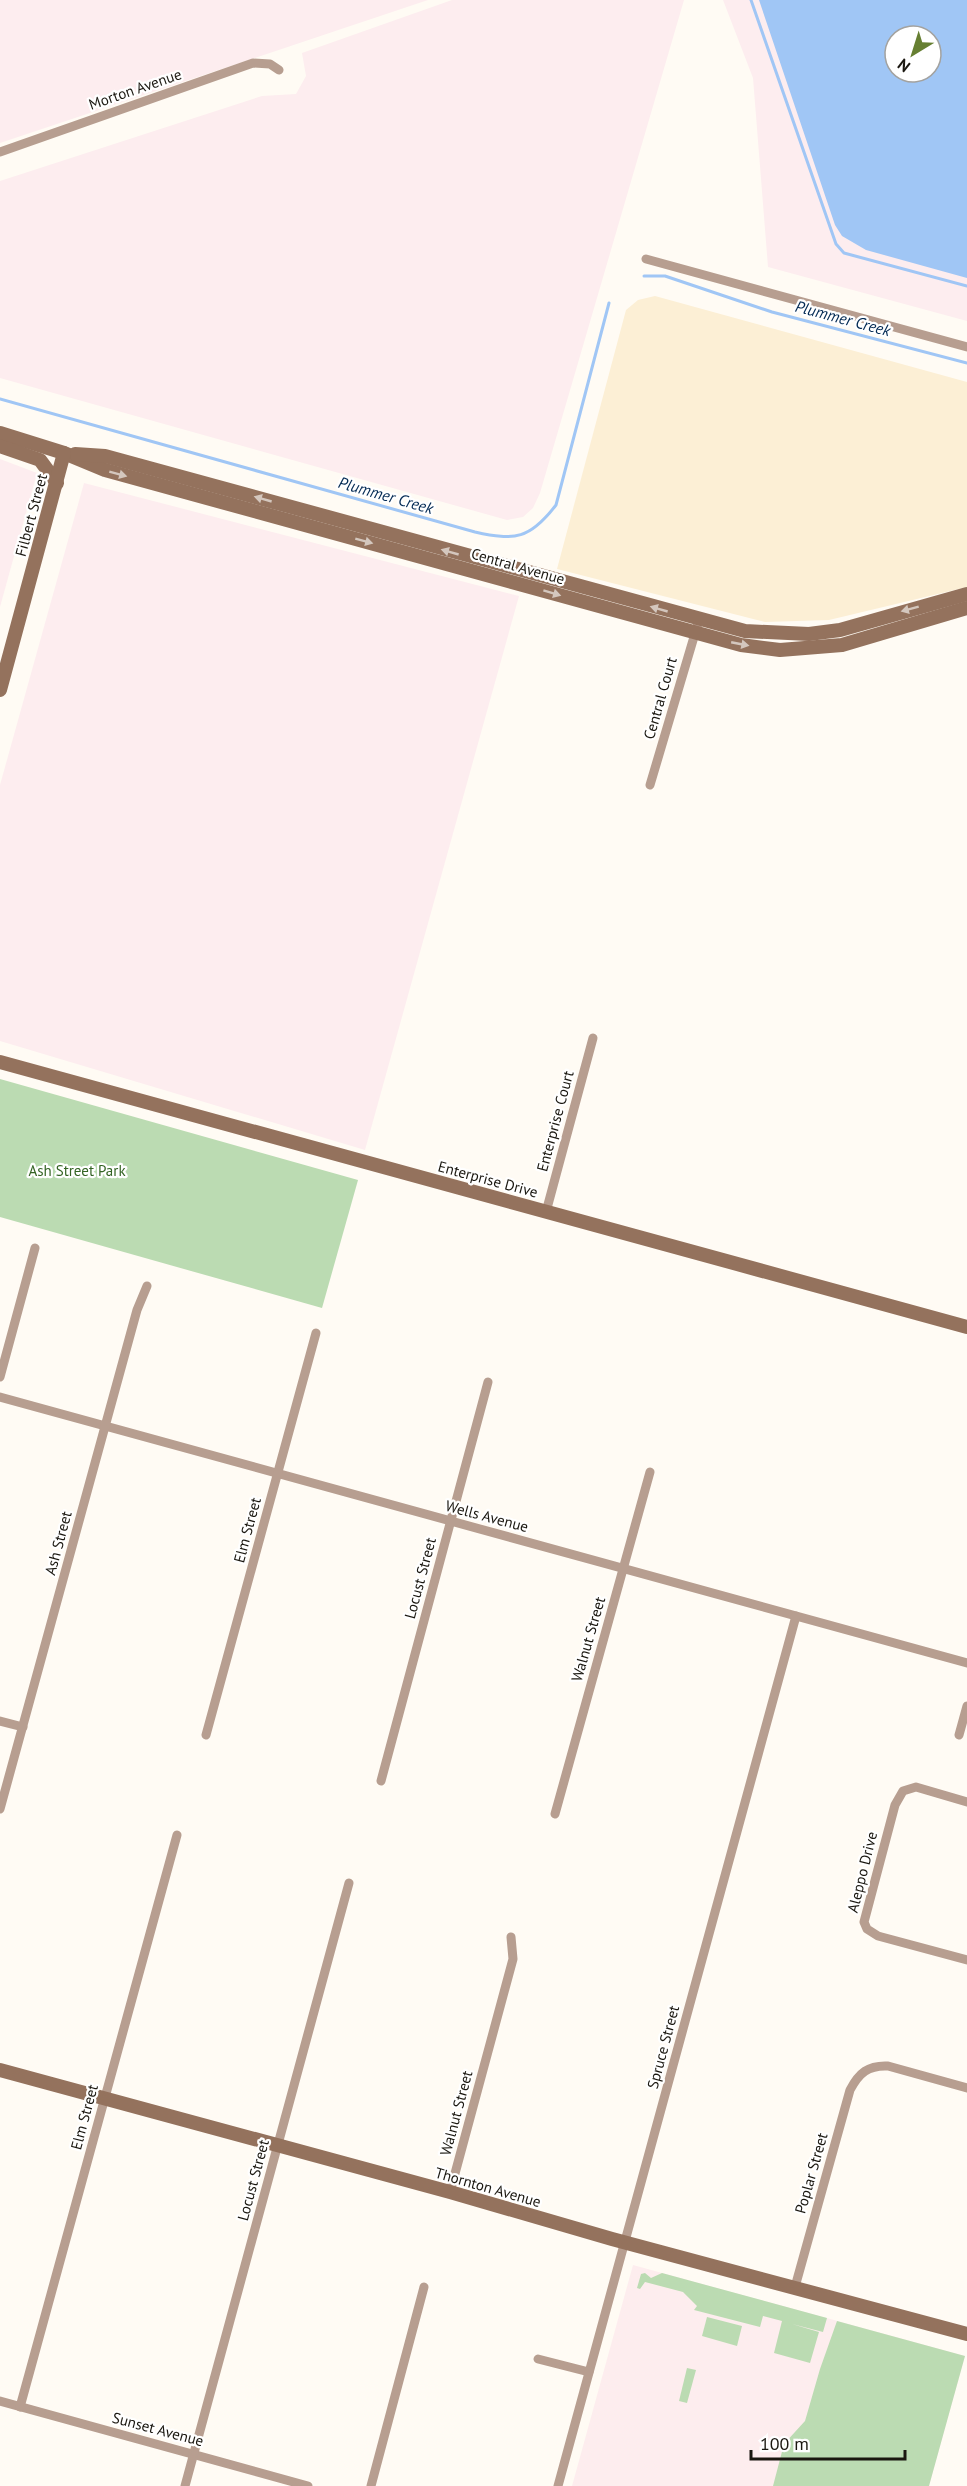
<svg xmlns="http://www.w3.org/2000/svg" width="967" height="2486" viewBox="0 0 967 2486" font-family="'PT Sans',sans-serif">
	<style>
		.built { fill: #fcefd5 }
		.industrial { fill: #fdedef; fill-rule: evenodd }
		.education { fill: #fdedee }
		.green { fill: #bbdbb2 }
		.water { fill: #a0c6f5; fill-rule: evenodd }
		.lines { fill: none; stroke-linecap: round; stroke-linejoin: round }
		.stream { stroke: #a0c6f5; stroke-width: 3 }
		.street { stroke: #b79e90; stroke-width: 9 }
		.secondary { stroke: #94725d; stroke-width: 14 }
		.oneway { fill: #d4c7be }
		.labels { text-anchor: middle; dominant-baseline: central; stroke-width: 4.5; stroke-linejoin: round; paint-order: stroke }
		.street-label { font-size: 15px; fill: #1a1710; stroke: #fff }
		.park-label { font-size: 15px; fill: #346424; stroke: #fff }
		.water-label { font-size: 16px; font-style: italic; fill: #022953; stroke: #fff }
	</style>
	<rect width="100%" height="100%" fill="#fffbf4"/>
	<!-- built -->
	<path class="built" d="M 655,296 L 967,382 L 967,587 L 829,620 L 765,622 L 557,569 L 626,310 L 638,300 Z"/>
	<!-- industrial -->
	<g class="industrial">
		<path d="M 0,0 L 428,0 L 0,143 Z"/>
		<path d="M 452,0 L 684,0 L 540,493 L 533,508 L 523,517 L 507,520 L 0,378 L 0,181 L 262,96 L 296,94 L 306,76 L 302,53 Z"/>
		<path d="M 723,0 L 967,0 L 967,321 L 768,267 L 753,78 ZM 895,36 L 931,36 L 931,72 L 895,72 Z"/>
		<path d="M 0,459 L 37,473 L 0,607 Z"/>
		<path d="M 84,483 L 519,596 L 365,1150 L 0,1041 L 0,785 Z"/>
	</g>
	<!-- education -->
	<path class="education" d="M 633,2265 L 965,2356 L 929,2486 L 572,2486 Z"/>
	<!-- green -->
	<g class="green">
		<path d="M 0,1079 L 358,1180 L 322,1308 L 0,1217 Z"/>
		<path d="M 645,2273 L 651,2278 L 662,2273 L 827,2318 L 823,2332 L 792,2324 L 819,2332 L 810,2363 L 774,2353 L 782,2321 L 763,2316 L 760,2327 L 694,2310 L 697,2306 L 683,2292 L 645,2282 L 640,2289 L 637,2288 L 641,2274 Z"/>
		<path d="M 707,2317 L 742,2326 L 737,2346 L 702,2336 Z"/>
		<path d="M 837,2321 L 965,2356 L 929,2486 L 773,2486 L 784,2444 L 805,2421 L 820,2369 Z"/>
		<path d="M 687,2368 L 696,2370 L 687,2403 L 679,2401 Z"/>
	</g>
	<!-- water -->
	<path class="water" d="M 759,0 L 967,0 L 967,278 L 866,250 L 842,236 L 835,225 ZM 895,36 L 931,36 L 931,72 L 895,72 Z"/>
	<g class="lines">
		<!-- stream -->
		<g class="stream">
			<path d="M 751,0 L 836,244 L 844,253 L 967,286"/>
			<path d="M 644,276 L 665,276 L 772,312 L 967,363"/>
			<path d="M 0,399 L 475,532 C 515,541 530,539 556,505 L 609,303"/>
		</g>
		<!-- street -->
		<g class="street">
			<path d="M 0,152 L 253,63 L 270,64 L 279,70"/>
			<path d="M 646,259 L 967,347"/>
			<path d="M 650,785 L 699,620"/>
			<path d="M 546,1212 L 593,1038"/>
			<path d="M 0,1377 L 35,1248"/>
			<path d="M 0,1397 L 967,1663"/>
			<path d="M 0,1721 L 23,1727"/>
			<path d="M 206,1735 L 316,1333"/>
			<path d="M 959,1735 L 967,1706"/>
			<path d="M 381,1781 L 488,1382"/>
			<path d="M 967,1802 L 916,1787 L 903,1791 L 895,1805 L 864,1922 L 867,1929 L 878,1936 L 967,1960"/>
			<path d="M 0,1809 L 137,1310 L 147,1286"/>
			<path d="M 555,1814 L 650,1472"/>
			<path d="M 450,2192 L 513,1959 L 511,1937"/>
			<path d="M 795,2287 L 850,2090 C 859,2073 868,2065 888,2066 L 967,2088"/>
			<path d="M 538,2359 L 589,2372"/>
			<path d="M 0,2401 L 308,2486"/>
			<path d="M 20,2407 L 177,1835"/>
			<path d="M 185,2486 L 349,1883"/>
			<path d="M 371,2486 L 424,2287"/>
			<path d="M 558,2486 L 796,1616"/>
		</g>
		<!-- secondary -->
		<g class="secondary">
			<path d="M 0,433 L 64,453 L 105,470 L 741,645 L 780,650 L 842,645 L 967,608"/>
			<path d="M 0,446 L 40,460 L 57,483"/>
			<path d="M 75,454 L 105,456 L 745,631 L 809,634 L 840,630 L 967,594"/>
			<path d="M 0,690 L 64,453"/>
			<path d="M 0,1062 L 967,1327"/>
			<path d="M 0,2070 L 450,2192 L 612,2239 L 967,2334"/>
		</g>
	</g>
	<!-- one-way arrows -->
	<defs><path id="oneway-solid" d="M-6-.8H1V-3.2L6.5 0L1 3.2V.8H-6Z" transform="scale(1.5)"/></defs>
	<g class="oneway">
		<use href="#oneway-solid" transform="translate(118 474) rotate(15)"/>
		<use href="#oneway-solid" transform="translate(263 499) rotate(-164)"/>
		<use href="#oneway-solid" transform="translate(364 541) rotate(15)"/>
		<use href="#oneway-solid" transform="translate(450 552) rotate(-164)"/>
		<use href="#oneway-solid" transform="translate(552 593) rotate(17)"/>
		<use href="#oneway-solid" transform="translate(659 609) rotate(-164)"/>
		<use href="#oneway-solid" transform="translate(910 609) rotate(165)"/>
		<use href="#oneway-solid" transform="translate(740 644) rotate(11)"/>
	</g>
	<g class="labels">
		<!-- street labels -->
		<g class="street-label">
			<text transform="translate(135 89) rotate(-19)">Morton Avenue</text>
			<text transform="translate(31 515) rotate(-75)">Filbert Street</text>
			<text transform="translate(518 566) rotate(16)">Central Avenue</text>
			<text transform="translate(660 698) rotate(-74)">Central Court</text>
			<text transform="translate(555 1121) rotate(-75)">Enterprise Court</text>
			<text transform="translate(488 1179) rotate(15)">Enterprise Drive</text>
			<text transform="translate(487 1516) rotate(15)">Wells Avenue</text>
			<text transform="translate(247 1530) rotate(-75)">Elm Street</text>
			<text transform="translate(58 1543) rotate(-75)">Ash Street</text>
			<text transform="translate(420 1578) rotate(-75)">Locust Street</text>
			<text transform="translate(588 1639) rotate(-74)">Walnut Street</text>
			<text transform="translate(862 1872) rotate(-76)">Aleppo Drive</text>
			<text transform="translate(663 2047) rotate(-75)">Spruce Street</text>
			<text transform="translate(456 2113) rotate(-75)">Walnut Street</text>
			<text transform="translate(84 2117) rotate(-75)">Elm Street</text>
			<text transform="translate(811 2173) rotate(-74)">Poplar Street</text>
			<text transform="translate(253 2180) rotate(-75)">Locust Street</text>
			<text transform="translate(488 2187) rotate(16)">Thornton Avenue</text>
			<text transform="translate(158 2429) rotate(15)">Sunset Avenue</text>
		</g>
		<!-- park labels -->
		<g class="park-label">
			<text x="77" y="1170">Ash Street Park</text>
		</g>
		<!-- water labels -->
		<g class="water-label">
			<text transform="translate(843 318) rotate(15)">Plummer Creek</text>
			<text transform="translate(386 495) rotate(16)">Plummer Creek</text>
		</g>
	</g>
	<!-- north arrow -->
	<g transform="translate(913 54) rotate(218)"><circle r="28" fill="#ffffff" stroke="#a3a29f" stroke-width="1.5"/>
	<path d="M0-4.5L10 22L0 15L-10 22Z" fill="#667f32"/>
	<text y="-9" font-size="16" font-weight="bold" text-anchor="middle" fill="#1a1710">N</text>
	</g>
	<!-- scale -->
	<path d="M751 2450v9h154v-9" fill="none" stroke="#1a1710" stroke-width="3"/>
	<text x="760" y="2450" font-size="18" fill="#1a1710" stroke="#ffffff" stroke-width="4.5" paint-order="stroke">100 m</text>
</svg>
